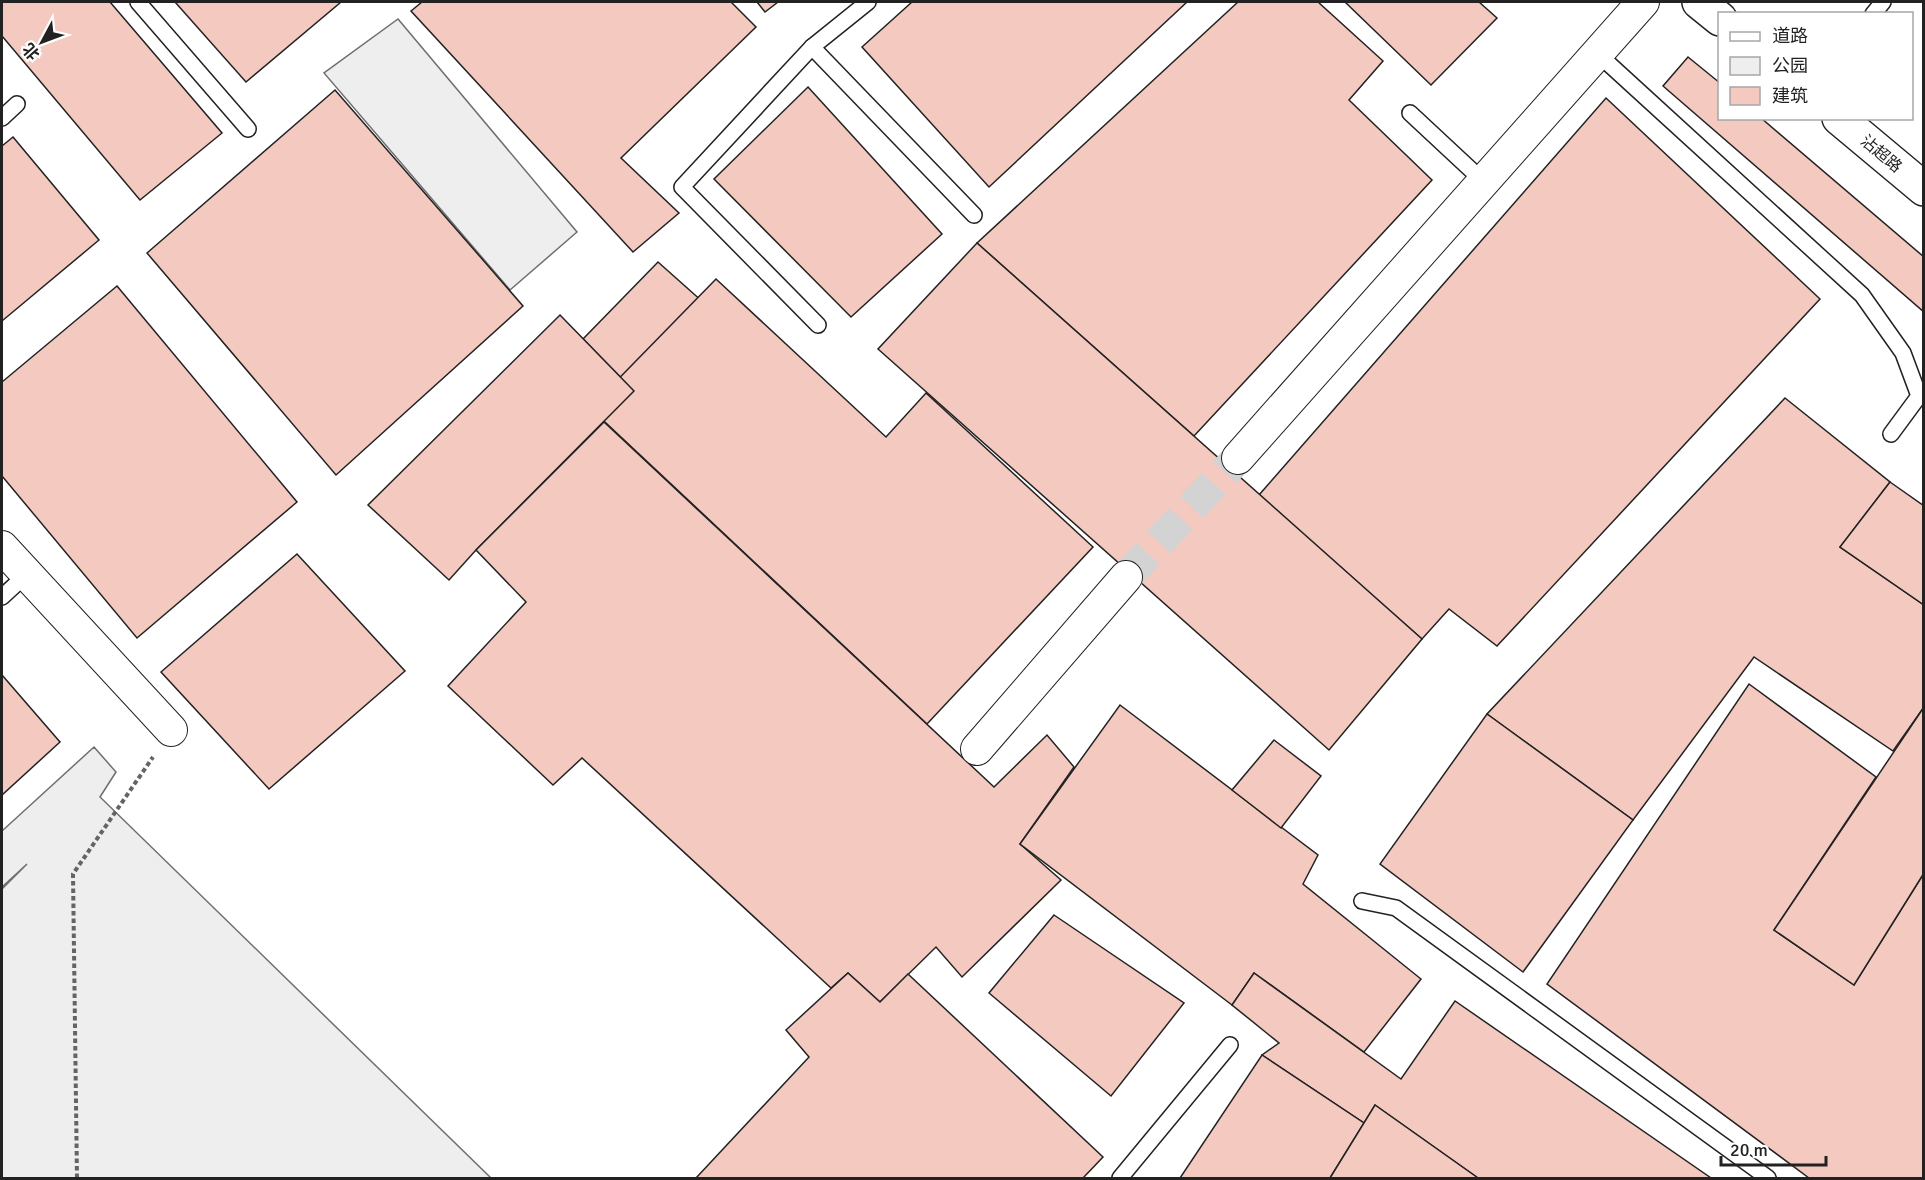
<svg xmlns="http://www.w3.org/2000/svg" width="1925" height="1180" viewBox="0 0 1925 1180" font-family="Signika,'Noto Sans SC',sans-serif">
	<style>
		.green { fill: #eee; stroke: #6f6f6f; stroke-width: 1.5 }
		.building { fill: #f3c9c0; stroke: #222; stroke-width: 1.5 }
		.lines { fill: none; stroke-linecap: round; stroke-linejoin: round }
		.street-tunnel { stroke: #d3d3d3; stroke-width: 32; stroke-dasharray: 32 16; stroke-linecap: butt }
		.lane-casing { stroke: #222; stroke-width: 18 }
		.street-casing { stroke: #222; stroke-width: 34 }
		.secondary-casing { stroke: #222; stroke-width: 36 }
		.path { stroke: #646464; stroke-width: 4; stroke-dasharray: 4.5 3; stroke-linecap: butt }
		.lane { stroke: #fff; stroke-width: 15 }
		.street { stroke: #fff; stroke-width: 32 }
		.secondary { stroke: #fff; stroke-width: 33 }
		.labels { text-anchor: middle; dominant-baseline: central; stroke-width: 4.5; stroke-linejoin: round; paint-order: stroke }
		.street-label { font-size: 16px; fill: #222; stroke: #fff }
	</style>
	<rect width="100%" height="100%" fill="#fff"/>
	<!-- green -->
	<g class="green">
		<path d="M 398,19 L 577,232 L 510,290 L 324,73 Z"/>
		<path d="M 94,747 L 116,772 L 100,797 L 491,1178 L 2,1178 L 2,889 L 27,864 L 2,887 L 2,831 Z"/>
	</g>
	<!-- building -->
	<g class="building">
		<path d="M 2,2 L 110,2 L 222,133 L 140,200 L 2,36 Z"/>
		<path d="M 175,2 L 341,2 L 246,82 Z"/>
		<path d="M 422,2 L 731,2 L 756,27 L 621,158 L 679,213 L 633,252 L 411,11 Z"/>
		<path d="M 757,2 L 778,2 L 765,12 Z"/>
		<path d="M 912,2 L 1187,2 L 989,187 L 862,47 Z"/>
		<path d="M 1238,2 L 1318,2 L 1383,61 L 1349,100 L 1432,180 L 1194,436 L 977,243 Z"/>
		<path d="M 1345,2 L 1479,2 L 1497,18 L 1431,85 Z"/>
		<path d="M 1688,57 L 1720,83 L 1720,118 L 1761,118 L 1924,257 L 1924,312 L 1663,86 Z"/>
		<path d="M 808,87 L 942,234 L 851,317 L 714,179 Z"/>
		<path d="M 335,90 L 523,306 L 336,475 L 147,253 Z"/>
		<path d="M 1606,98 L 1820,299 L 1497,646 L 1449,609 L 1422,639 L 1259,495 Z"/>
		<path d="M 13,137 L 99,240 L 2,321 L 2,146 Z"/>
		<path d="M 977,243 L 1422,639 L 1329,750 L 878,349 Z"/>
		<path d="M 658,262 L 713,311 L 634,391 L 583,339 Z"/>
		<path d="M 716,279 L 886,437 L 926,393 L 1093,547 L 927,724 L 590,408 Z"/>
		<path d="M 117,286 L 297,502 L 137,638 L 2,476 L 2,382 Z"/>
		<path d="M 560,315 L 634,391 L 476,550 L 449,580 L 368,505 Z"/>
		<path d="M 1785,398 L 1890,482 L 1840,547 L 1924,605 L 1924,707 L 1893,751 L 1754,657 L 1633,820 L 1487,714 Z"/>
		<path d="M 604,422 L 994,787 L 1047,735 L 1074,767 L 1020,844 L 1061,880 L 962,977 L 936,947 L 880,1002 L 848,973 L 831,988 L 582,758 L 553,785 L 448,686 L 526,602 L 476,550 Z"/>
		<path d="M 1890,482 L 1924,506 L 1924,605 L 1840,547 Z"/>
		<path d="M 297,554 L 405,671 L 269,789 L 161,672 Z"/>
		<path d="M 2,675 L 60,742 L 2,795 Z"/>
		<path d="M 1749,684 L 1876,777 L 1774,930 L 1854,985 L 1924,873 L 1924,1178 L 1809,1178 L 1547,984 Z"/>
		<path d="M 1120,705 L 1318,855 L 1303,884 L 1421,979 L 1364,1052 L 1254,973 L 1232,1005 L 1020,844 Z"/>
		<path d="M 1924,707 L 1924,873 L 1854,985 L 1774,930 Z"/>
		<path d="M 1487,714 L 1633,820 L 1523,972 L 1380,864 Z"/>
		<path d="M 1274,740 L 1321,776 L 1281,828 L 1232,790 Z"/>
		<path d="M 1054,915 L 1184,1003 L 1111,1096 L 989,993 Z"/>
		<path d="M 848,973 L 880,1002 L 908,974 L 1103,1157 L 1083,1178 L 696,1178 L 809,1057 L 786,1030 Z"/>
		<path d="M 1254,973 L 1401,1079 L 1455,1001 L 1711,1178 L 1478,1178 L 1375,1105 L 1364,1123 L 1262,1055 L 1279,1043 L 1232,1005 Z"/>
		<path d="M 1262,1055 L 1364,1123 L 1330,1178 L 1180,1178 Z"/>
		<path d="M 1375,1105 L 1478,1178 L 1330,1178 Z"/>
	</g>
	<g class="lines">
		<!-- street-tunnel -->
		<path class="street-tunnel" d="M 1126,577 L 1238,458"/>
		<defs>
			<g id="lane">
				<path d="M 138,2 L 248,129"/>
				<path d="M 1873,14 L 1883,2"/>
				<path d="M 812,47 L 974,215"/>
				<path d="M 1597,53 L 1862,295 L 1903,353 L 1919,396 L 1891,434"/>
				<path d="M 1410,113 L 1483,181"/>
				<path d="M 2,118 L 17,104"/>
				<path d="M 818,325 L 682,187 L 812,47 L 868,2"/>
				<path d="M 2,597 L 27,574"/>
				<path d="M 1362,901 L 1396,908 L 1768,1178"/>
				<path d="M 1120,1178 L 1230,1045"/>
			</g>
			<g id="street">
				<path d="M 1238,458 L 1643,2"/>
				<path d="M 2,547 L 171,730"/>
				<path d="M 977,749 L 1126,577"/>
			</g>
			<g id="secondary">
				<path d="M 1699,2 L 1720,19"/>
				<path d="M 1839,118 L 1924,189"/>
			</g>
		</defs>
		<!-- lane casing -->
		<use href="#lane" class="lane-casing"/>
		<!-- street casing -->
		<use href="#street" class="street-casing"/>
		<!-- secondary casing -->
		<use href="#secondary" class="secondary-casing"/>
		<!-- path -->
		<path class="path" d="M 77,1178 L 73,874 L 153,757"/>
		<!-- lane -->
		<use href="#lane" class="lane"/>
		<!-- street -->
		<use href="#street" class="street"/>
		<!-- secondary -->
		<use href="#secondary" class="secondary"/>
	</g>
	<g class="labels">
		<!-- street labels -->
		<g class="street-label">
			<text transform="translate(1881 154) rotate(40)">沾超路</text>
		</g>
	</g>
	<!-- border -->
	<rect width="1925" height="1180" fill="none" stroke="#222222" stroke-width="6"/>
	<!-- legend -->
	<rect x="1718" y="12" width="195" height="108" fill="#ffffff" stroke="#a7a7a7" stroke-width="1.5"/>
	<rect x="1730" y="32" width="30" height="9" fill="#ffffff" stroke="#a7a7a7" stroke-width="1.5"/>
	<text x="1772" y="42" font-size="18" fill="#222222">道路</text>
	<rect x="1730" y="57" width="30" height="18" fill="#eeeeee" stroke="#a7a7a7" stroke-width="1.5"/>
	<text x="1772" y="72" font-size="18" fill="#222222">公园</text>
	<rect x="1730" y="87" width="30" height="18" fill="#f3c9c0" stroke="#a7a7a7" stroke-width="1.5"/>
	<text x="1772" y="102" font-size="18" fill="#222222">建筑</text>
	<!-- north arrow -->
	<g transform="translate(42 42) rotate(229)" stroke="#ffffff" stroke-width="4.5" paint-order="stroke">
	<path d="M0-4.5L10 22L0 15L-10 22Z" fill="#222222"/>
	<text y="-9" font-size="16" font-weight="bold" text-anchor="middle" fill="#222222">北</text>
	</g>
	<!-- scale -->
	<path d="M1721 1156v9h105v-9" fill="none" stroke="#222222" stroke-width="3"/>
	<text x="1730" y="1156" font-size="18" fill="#222222" stroke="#ffffff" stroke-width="4.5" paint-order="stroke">20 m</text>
</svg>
